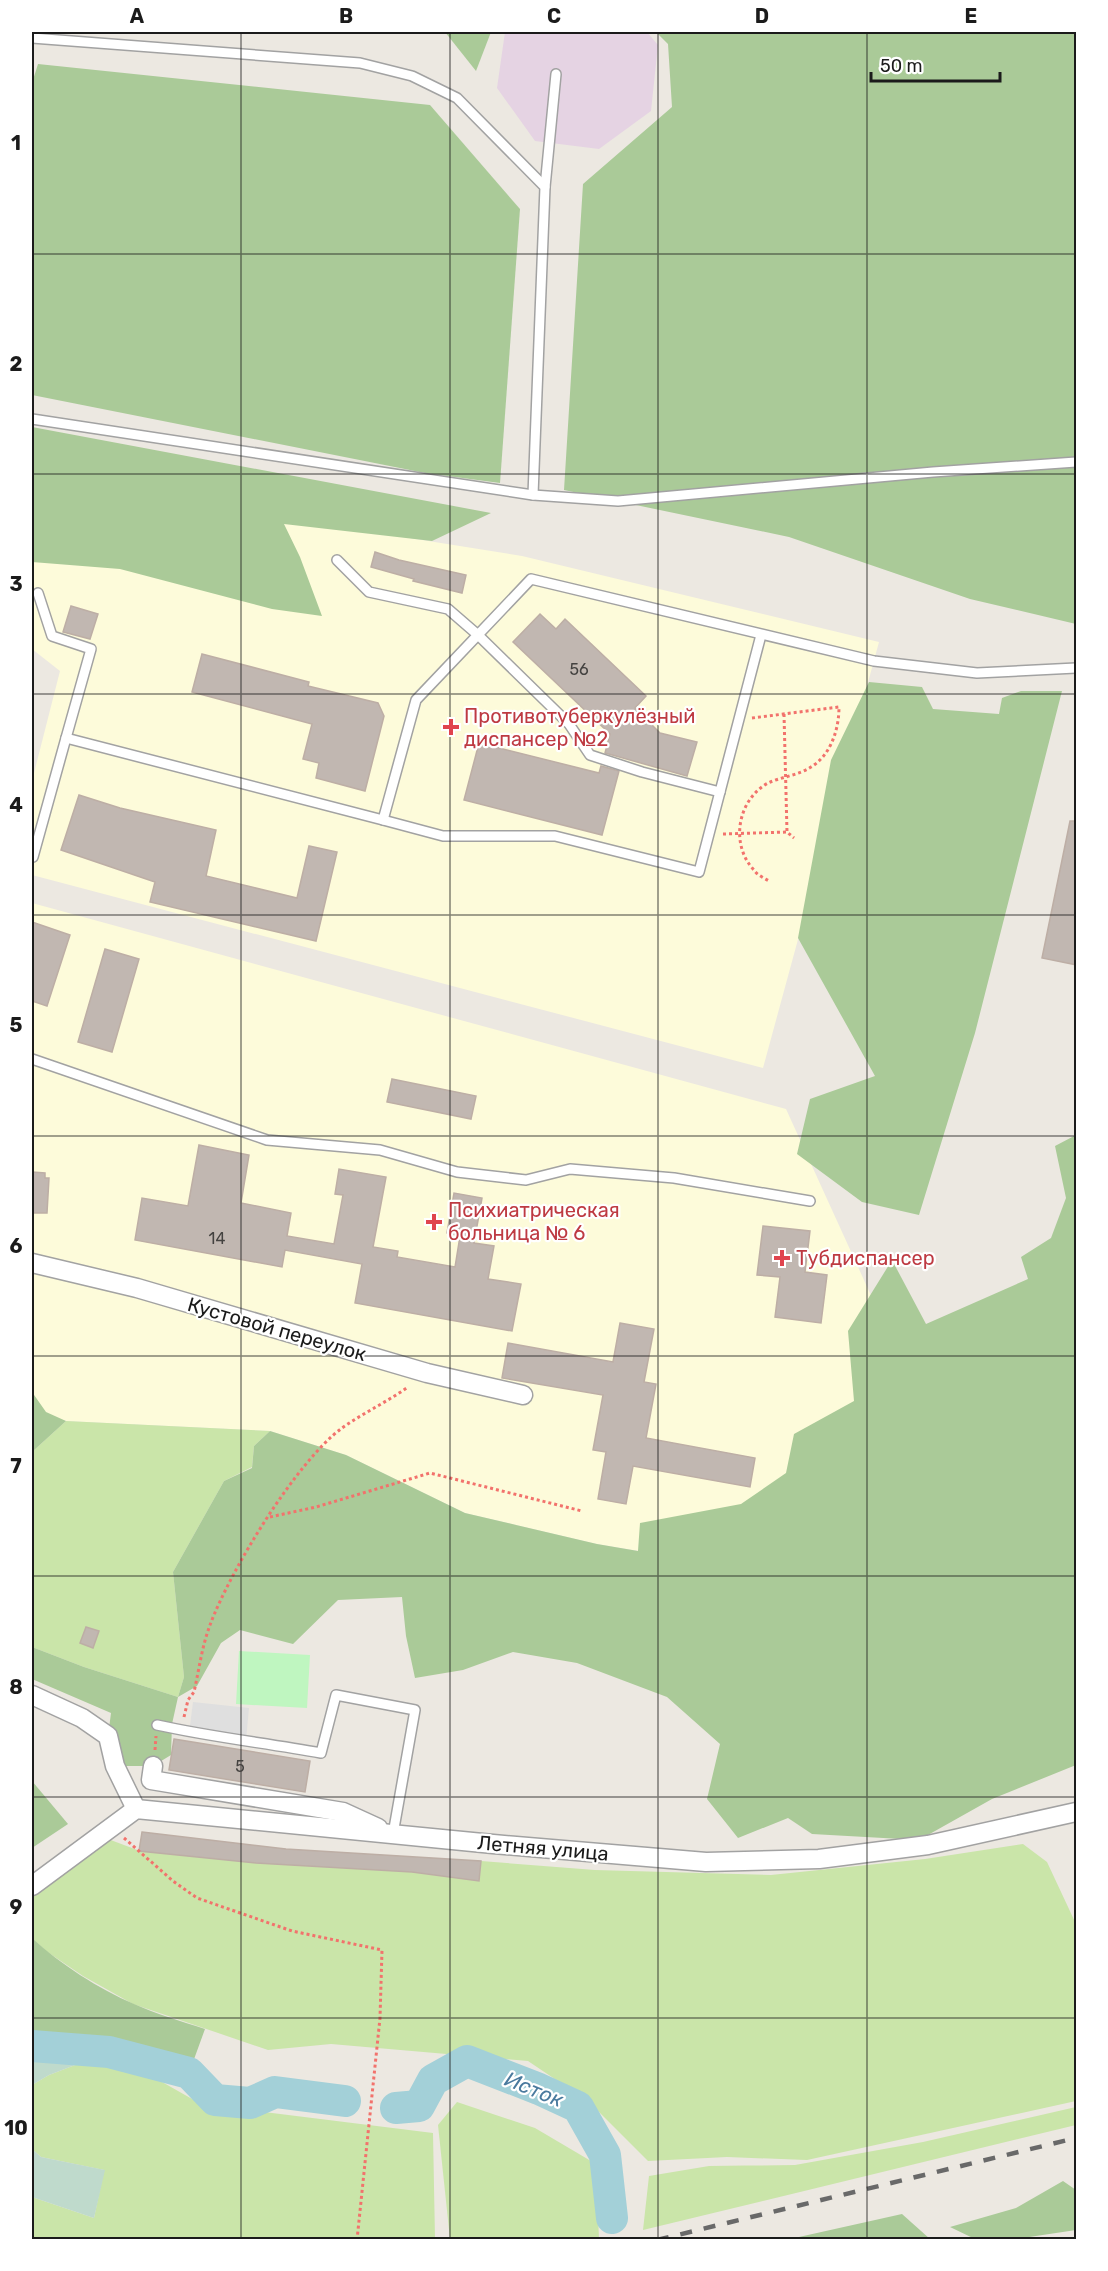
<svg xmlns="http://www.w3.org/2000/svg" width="1108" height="2271" viewBox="0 0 1108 2271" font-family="Rubik,sans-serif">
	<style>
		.industrial { fill: #e5d3e3 }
		.education { fill: #fdfbda }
		.grass { fill: #cae5a9 }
		.forest { fill: #aaca98 }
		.wetland { fill: #bfdacc }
		.park { fill: #bff6c0 }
		.parking { fill: #dfdfdf }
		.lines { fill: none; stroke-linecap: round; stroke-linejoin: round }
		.river { stroke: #a3d0d8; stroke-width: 32 }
		.building { fill: #c1b7b1; stroke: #bdaea5; stroke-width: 1.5 }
		.lane-casing { stroke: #a2a2a2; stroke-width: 12 }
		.street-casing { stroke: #a2a2a2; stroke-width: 21 }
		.path { stroke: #f2726c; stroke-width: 3; stroke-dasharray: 3 3; stroke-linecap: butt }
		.lane { stroke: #fff; stroke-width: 9 }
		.street { stroke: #fff; stroke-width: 18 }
		.rail { stroke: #696969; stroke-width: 4.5; stroke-dasharray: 12 12; stroke-linecap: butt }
		.grid { fill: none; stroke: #1b1b1b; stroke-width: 1.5; stroke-opacity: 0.55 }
		.health-dot { fill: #e0444e; stroke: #fff; stroke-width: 2 }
		.labels { text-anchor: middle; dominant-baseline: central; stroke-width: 4.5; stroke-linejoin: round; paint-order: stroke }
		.number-label { font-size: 16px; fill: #444240 }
		.health-label { font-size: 20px; fill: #be3a42; stroke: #fff; text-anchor: start }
		.street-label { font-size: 20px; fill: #1b1b1b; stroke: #fff }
		.water-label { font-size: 21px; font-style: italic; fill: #4a7a9e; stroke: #fff }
		.neatline { fill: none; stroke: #1b1b1b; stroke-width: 2 }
		.grid-label { font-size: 20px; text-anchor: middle; font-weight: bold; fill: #1b1b1b }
	</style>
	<rect width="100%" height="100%" fill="#ece8e1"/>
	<!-- industrial -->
	<path class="industrial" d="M 505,32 L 647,32 L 658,45 L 651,111 L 599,149 L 535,141 L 497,88 Z"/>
	<!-- education -->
	<g class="education">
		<path d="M 32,478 L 522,556 L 879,642 L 763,1068 L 32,875 L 32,781 L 60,671 L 32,649 Z"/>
		<path d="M 32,903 L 786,1109 L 889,1335 L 810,1633 L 639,1551 L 597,1544 L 465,1513 L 346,1455 L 270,1431 L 66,1421 L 32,1411 Z"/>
	</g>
	<!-- grass -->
	<g class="grass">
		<path d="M 66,1421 L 270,1431 L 254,1446 L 252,1467 L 224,1481 L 173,1572 L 184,1677 L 178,1697 L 84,1667 L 32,1647 L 32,1452 Z"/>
		<path d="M 108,1839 L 140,1851 L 256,1863 L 412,1872 L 479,1881 L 481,1861 L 595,1870 L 771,1875 L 925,1859 L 1023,1844 L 1047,1862 L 1076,1924 L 1076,2101 L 807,2160 L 727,2157 L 648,2161 L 589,2102 L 528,2061 L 331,2044 L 268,2050 L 133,2004 L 83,1976 L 46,1951 L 32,1938 L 32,1897 Z"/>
		<path d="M 109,2052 L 201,2104 L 433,2133 L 435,2239 L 32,2240 L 32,2197 L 94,2218 L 104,2170 L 41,2157 L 32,2149 L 32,2085 L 49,2075 Z"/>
		<path d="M 457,2102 L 535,2128 L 596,2164 L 599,2239 L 450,2239 L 438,2125 Z"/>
		<path d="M 1076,2107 L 1076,2125 L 643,2230 L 649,2176 L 709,2166 L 795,2165 L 923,2142 Z"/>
	</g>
	<!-- forest -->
	<g class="forest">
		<path d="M 445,32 L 491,32 L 476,71 Z"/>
		<path d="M 656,32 L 1076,32 L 1076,624 L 970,599 L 789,537 L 564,490 L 583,184 L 672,107 L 668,44 Z"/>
		<path d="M 38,64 L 430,105 L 520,209 L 500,483 L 425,473 L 32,395 L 32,83 Z"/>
		<path d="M 32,427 L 491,513 L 432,541 L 284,524 L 300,557 L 322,616 L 272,609 L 120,569 L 32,562 Z"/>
		<path d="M 869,682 L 922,687 L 933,709 L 999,714 L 1002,698 L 1021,691 L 1062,691 L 975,1033 L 919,1215 L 862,1202 L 797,1154 L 810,1099 L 875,1076 L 798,938 L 831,760 Z"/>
		<path d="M 1076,1135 L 1076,1765 L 992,1799 L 919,1840 L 812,1834 L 788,1818 L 738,1838 L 707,1799 L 720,1744 L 667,1697 L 577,1663 L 513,1652 L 463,1670 L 415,1678 L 406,1636 L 402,1597 L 338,1600 L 293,1644 L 240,1630 L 221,1643 L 197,1686 L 178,1697 L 172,1724 L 171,1755 L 153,1766 L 115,1766 L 108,1736 L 111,1713 L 32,1679 L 32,1647 L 84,1667 L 178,1697 L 184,1677 L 173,1572 L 224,1481 L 252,1468 L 254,1446 L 270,1431 L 346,1455 L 465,1513 L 597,1544 L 638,1551 L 640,1523 L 741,1504 L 786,1473 L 794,1434 L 854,1401 L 848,1331 L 892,1260 L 926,1324 L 1028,1279 L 1021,1257 L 1051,1238 L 1066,1198 L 1055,1146 Z"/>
		<path d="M 32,1392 L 46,1412 L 66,1421 L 32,1452 Z"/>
		<path d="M 32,1781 L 68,1824 L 32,1848 Z"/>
		<path d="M 32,1938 C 60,1964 99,1989 134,2004 C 156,2014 181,2021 205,2029 L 189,2073 L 109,2052 L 32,2046 Z"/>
		<path d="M 1063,2181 L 1076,2190 L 1076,2230 L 1016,2239 L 977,2240 L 950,2227 L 1016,2208 Z"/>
		<path d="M 902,2214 L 930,2239 L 790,2239 Z"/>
	</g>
	<!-- wetland -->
	<g class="wetland">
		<path d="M 32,2046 L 109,2052 L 49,2075 L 32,2085 Z"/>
		<path d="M 32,2149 L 41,2157 L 105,2170 L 94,2218 L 32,2197 Z"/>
	</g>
	<!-- park -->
	<path class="park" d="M 239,1651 L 310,1655 L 307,1708 L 236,1704 Z"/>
	<!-- parking -->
	<path class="parking" d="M 193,1702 L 249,1708 L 246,1740 L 189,1733 Z"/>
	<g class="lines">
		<!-- river -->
		<g class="river">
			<path d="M 32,2046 L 109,2052 L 189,2073 L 215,2100 L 250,2103 L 275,2092 L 345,2101"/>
			<path d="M 396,2108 L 419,2106 L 433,2080 L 467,2061 L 539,2089 L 578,2107 L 605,2155 L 612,2218"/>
		</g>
	</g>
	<!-- building -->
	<g class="building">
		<path d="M 375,552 L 399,560 L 466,575 L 462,593 L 413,581 L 414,579 L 371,567 Z"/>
		<path d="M 71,606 L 98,614 L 90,639 L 63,632 Z"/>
		<path d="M 540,614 L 556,629 L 565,619 L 646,696 L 635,708 L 660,733 L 697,742 L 687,776 L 605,753 L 610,734 L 513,642 Z"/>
		<path d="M 202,654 L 309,682 L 308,686 L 378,703 L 384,716 L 365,791 L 316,778 L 319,763 L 303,759 L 312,724 L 192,692 Z"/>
		<path d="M 479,743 L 599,773 L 601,766 L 619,771 L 602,835 L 464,800 Z"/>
		<path d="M 79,795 L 120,808 L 216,830 L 206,876 L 297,898 L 309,846 L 337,852 L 316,941 L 150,902 L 155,882 L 61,850 Z"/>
		<path d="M 1070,821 L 1077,821 L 1077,965 L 1042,958 Z"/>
		<path d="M 32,922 L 70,935 L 47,1006 L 32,1001 Z"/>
		<path d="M 105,949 L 139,959 L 112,1052 L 78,1042 Z"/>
		<path d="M 392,1079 L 476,1096 L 471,1119 L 387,1102 Z"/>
		<path d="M 199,1145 L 249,1155 L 241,1203 L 291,1213 L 287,1236 L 334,1244 L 343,1195 L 335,1194 L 339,1169 L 386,1177 L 373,1247 L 398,1251 L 397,1257 L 455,1267 L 460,1236 L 447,1233 L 454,1193 L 482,1198 L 474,1243 L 494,1246 L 488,1279 L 521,1284 L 512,1331 L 355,1303 L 362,1264 L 285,1250 L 282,1267 L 135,1240 L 142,1198 L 188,1206 Z"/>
		<path d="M 32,1172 L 45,1173 L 45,1178 L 49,1178 L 47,1213 L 32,1213 Z"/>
		<path d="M 763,1226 L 810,1231 L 805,1272 L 827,1275 L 821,1323 L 775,1317 L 780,1277 L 757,1275 Z"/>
		<path d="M 620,1323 L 654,1329 L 644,1382 L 656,1384 L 646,1438 L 755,1458 L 750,1487 L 633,1466 L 626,1504 L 598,1499 L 606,1452 L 593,1450 L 603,1395 L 502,1378 L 508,1343 L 613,1362 Z"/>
		<path d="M 86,1627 L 99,1631 L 93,1648 L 80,1643 Z"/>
		<path d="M 174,1739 L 310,1761 L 305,1792 L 169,1770 Z"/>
		<path d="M 142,1832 L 286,1849 L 481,1861 L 479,1881 L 412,1872 L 256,1863 L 139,1851 Z"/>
	</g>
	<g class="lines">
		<defs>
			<g id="lane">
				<path d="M 32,38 L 360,63 L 412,76 L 457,98 L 545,187 L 533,495"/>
				<path d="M 545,187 L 556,74"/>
				<path d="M 32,419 L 533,495 L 618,501 L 933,472 L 1076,462"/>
				<path d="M 337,560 L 369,592 L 448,609 L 478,635 L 569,724 L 590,755 L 642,772 L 720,792"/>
				<path d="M 38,593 L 52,636 L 91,649 L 66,738"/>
				<path d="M 383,820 L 443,836 L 555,836 L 699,872 L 761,635"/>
				<path d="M 33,857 L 66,738 L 383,820 L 416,700 L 531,579 L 874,661 L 977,673 L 1076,668"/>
				<path d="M 32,1059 L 267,1140 L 380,1150 L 457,1172 L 526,1180 L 570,1169 L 674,1178 L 810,1201"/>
				<path d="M 157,1725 C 211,1737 266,1743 321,1753 L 336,1695 L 415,1710 L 393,1834"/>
			</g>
			<g id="street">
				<path d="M 32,1263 L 137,1288 L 427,1373 L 523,1395"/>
				<path d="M 32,1695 L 82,1718 L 108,1736 L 115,1766 L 136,1809"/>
				<path d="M 153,1766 L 151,1780 L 343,1812 L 378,1828"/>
				<path d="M 32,1886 L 136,1809 L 493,1844 L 706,1862 L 819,1859 L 928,1845 L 1076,1812"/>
			</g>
		</defs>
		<!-- lane casing -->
		<use href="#lane" class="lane-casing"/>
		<!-- street casing -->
		<use href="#street" class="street-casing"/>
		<!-- path -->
		<g class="path">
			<path d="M 784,714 L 787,832"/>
			<path d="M 752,718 L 839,707 C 839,729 831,755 811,767 C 799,775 781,777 768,783 C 737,800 730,845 754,870 C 757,875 764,878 769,881"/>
			<path d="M 723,834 L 787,832 L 794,838"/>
			<path d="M 270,1517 L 316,1507 L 430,1473 L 582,1511"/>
			<path d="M 184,1717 L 188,1700 L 194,1692 C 199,1670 202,1646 210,1625 C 230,1571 296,1462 342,1428 C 363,1413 387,1402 408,1387"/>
			<path d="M 155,1750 L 156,1736"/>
			<path d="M 124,1838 L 173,1881 L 197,1898 L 292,1931 L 382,1950 L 380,2018 L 357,2240"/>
		</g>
		<!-- lane -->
		<use href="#lane" class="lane"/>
		<!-- street -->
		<use href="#street" class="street"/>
		<!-- rail -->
		<path class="rail" d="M 657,2240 L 1076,2138"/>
	</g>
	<!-- grid -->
	<path class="grid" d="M 241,32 L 241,2240M 450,32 L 450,2240M 658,32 L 658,2240M 867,32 L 867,2240M 32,254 L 1076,254M 32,474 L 1076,474M 32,694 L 1076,694M 32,915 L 1076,915M 32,1136 L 1076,1136M 32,1356 L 1076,1356M 32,1576 L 1076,1576M 32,1797 L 1076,1797M 32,2018 L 1076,2018"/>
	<!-- markers -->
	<g class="health-dot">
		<path d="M448 718h6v6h6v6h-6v6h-6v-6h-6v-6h6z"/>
		<path d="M431 1213h6v6h6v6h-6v6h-6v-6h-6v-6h6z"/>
		<path d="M779 1249h6v6h6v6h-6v6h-6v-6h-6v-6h6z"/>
	</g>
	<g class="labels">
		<!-- number labels -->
		<g class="number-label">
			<text x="579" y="669">56</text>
			<text x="217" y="1238">14</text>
			<text x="240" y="1766">5</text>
		</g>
		<!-- health labels -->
		<g class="health-label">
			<text x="464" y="716">Противотуберкулёзный<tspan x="464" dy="23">диспансер №2</tspan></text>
			<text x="448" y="1210">Психиатрическая<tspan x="448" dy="23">больница № 6</tspan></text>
			<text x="796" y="1258">Тубдиспансер</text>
		</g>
		<!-- street labels -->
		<g class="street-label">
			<text transform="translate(277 1329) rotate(16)">Кустовой переулок</text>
			<text transform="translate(543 1848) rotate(5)">Летняя улица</text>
		</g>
		<!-- water labels -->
		<g class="water-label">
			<text transform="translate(534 2089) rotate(22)">Исток</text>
		</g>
	</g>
	<!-- border -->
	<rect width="1108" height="2271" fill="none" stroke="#ffffff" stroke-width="66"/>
	<!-- scale -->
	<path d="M871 72v9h129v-9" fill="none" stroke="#1b1b1b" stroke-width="3"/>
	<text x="880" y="72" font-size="18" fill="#1b1b1b" stroke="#ffffff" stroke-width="4.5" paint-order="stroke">50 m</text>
	<rect x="33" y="33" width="1042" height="2205" class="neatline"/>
	<g class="grid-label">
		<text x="137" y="23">A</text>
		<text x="346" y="23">B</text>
		<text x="554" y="23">C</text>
		<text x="762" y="23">D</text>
		<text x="971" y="23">E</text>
		<text x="16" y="150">1</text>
		<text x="16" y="371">2</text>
		<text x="16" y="591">3</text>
		<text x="16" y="812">4</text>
		<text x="16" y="1032">5</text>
		<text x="16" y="1253">6</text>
		<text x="16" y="1473">7</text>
		<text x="16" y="1694">8</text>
		<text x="16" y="1914">9</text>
		<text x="16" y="2135">10</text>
	</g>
</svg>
